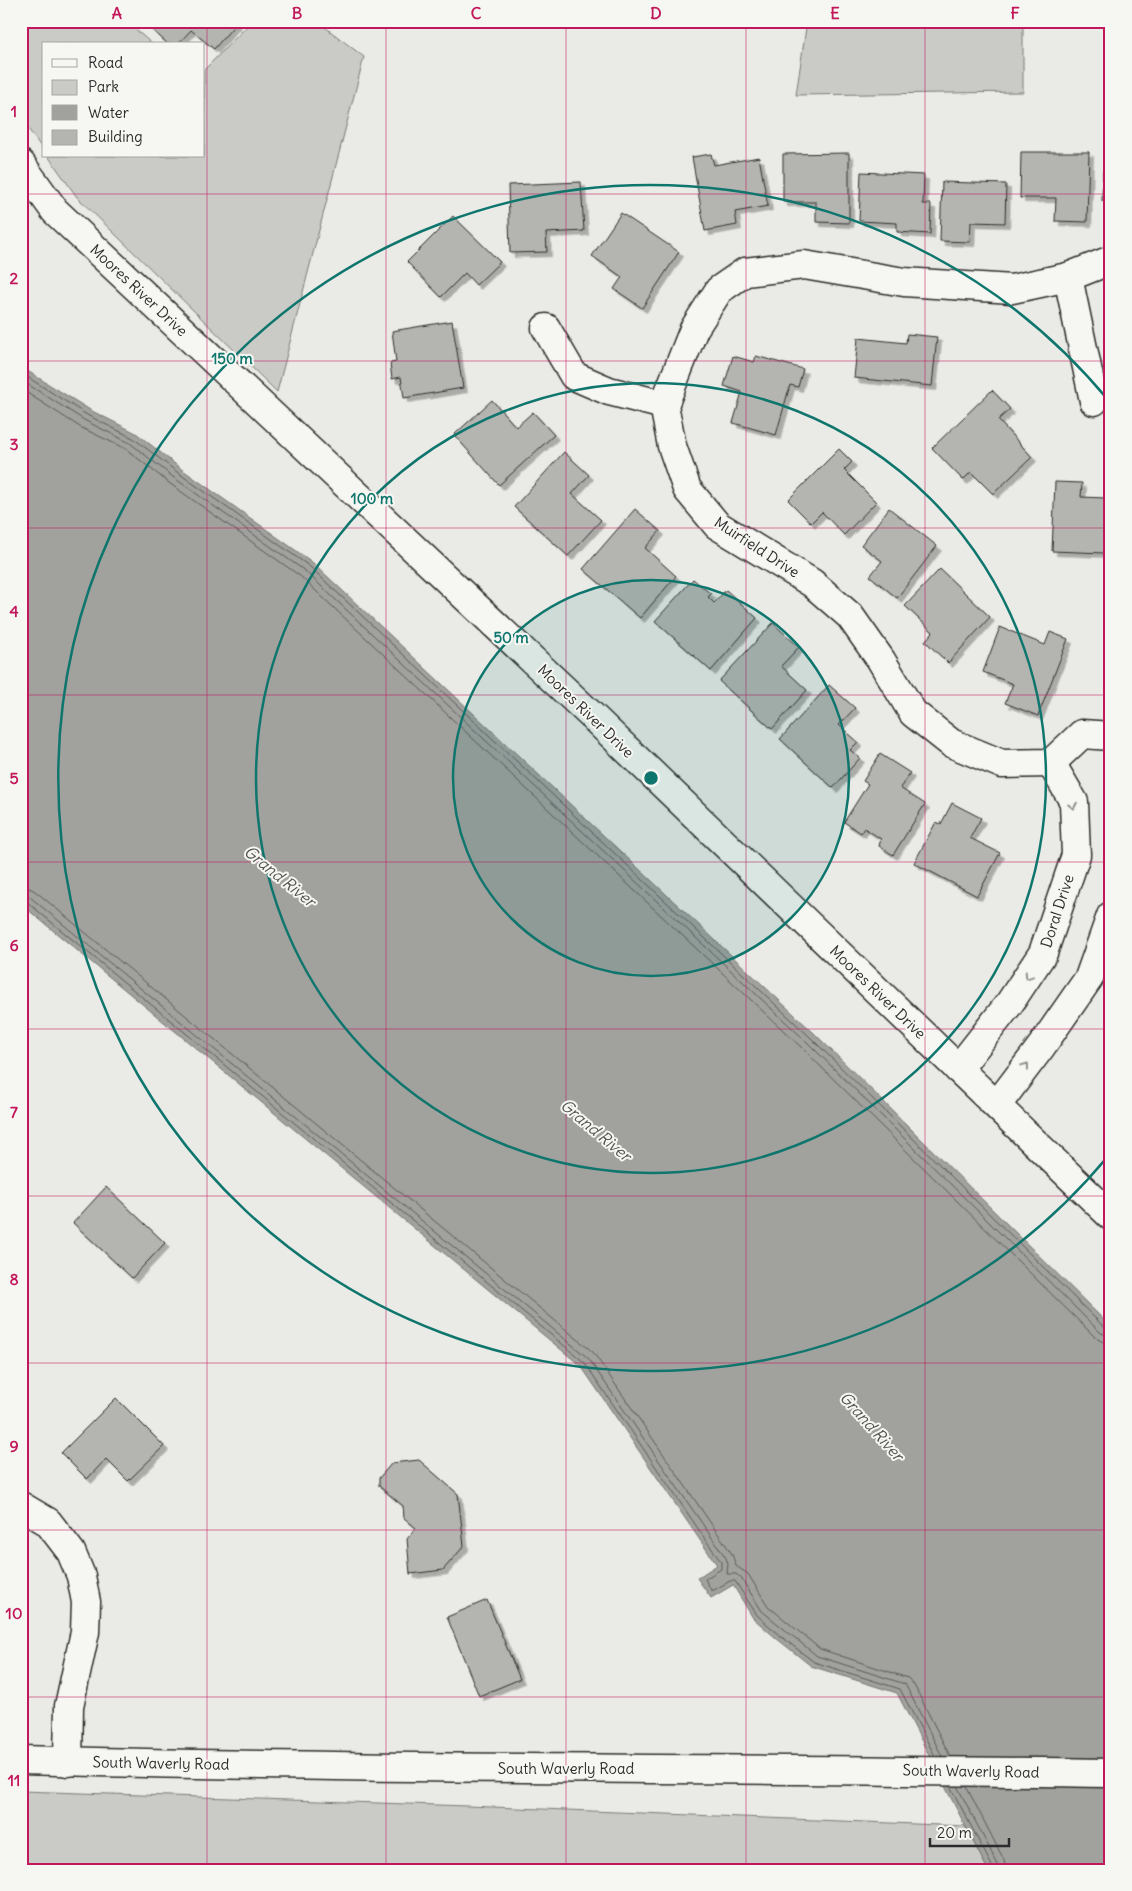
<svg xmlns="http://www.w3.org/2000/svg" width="1132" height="1891" viewBox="0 0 1132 1891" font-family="Delius,sans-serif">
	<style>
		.green { fill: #cacac7; stroke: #7a7a79 }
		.water { fill: #a1a19e; stroke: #727270 }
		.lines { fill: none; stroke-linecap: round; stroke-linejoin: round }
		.shore { stroke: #5a5a59; stroke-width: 1 }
		.building { fill: #b4b4b1; stroke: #2b2b2b; filter: url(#shadow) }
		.minor-casing { stroke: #2b2b2b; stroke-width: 31 }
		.major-casing { stroke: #2b2b2b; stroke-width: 31 }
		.minor { stroke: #f6f6f2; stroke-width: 28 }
		.major { stroke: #f6f6f2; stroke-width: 28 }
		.oneway { stroke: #90908e }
		.grid { fill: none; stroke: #c2185b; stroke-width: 1; stroke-opacity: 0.55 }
		.ring { fill: none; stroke: #0f766e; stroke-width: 2.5 }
		.labels { text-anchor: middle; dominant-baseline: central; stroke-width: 4; stroke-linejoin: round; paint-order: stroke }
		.street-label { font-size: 15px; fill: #2b2b2b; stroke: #f6f6f2 }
		.water-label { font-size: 16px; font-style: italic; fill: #545453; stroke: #f6f6f2 }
		.centre { fill: #0f766e; stroke: #f6f6f2; stroke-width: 2.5 }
		.ring-label { font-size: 15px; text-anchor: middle; font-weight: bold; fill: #0f766e; stroke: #f6f6f2; stroke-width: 4; stroke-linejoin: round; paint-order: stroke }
		.neatline { fill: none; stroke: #c2185b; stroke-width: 2 }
		.grid-label { font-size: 16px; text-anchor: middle; font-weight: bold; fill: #c2185b }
	</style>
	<defs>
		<filter id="shadow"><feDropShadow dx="4.5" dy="4.5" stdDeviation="0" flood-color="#0004"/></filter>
	</defs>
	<rect width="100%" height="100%" fill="#eaeae6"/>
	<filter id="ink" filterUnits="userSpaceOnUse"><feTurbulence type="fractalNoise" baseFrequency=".02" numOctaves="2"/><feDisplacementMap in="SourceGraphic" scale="10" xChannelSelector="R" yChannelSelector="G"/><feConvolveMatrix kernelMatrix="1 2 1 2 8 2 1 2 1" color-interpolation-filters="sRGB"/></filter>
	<g filter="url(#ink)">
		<!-- green -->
		<g class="green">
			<path d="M 21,21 L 126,21 L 152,44 L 44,44 L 44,151 L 21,119 Z"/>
			<path d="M 252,21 L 317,21 L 364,57 L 277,392 L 77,197 L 48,156 L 204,156 L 204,70 Z"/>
			<path d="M 807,21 L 1023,21 L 1023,92 L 796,95 Z"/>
			<path d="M 21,1791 L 467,1806 L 965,1826 L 988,1870 L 21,1870 Z"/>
		</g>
		<!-- water -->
		<path class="water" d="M 21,367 L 90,410 L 136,433 L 180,468 L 312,562 L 814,1033 L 1111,1327 L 1111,1870 L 988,1870 L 897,1693 L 811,1666 L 776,1638 L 753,1618 L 733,1585 L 711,1598 L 697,1578 L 717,1565 L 581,1366 L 21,904 Z"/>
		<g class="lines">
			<!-- shore -->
			<g class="shore">
				<path d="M 21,373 L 87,415 L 133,438 L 177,472 L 309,566 L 810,1037 L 1105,1328 L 1111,1330"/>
				<path d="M 21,380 L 84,420 L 130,443 L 173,477 L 305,571 L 806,1041 L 1101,1333 L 1111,1336"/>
				<path d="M 21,389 L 80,427 L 126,449 L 169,483 L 300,576 L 801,1047 L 1096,1338 L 1103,1342 L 1111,1343"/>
				<path d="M 21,887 L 29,888 L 35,891 L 593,1352 L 732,1554 L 736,1566 L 748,1574 L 768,1606 L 820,1649 L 908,1678 L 914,1685 L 950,1756"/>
				<path d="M 21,894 L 30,897 L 588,1358 L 726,1558 L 728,1564 L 727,1574 L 736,1574 L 741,1578 L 762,1611 L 817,1656 L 905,1684 L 942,1756"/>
				<path d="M 21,901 L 27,902 L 584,1362 L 721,1562 L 721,1569 L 705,1579 L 711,1590 L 714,1590 L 730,1581 L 735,1581 L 757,1615 L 779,1635 L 814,1662 L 900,1689 L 935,1756"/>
				<path d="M 950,1786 L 992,1866 L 992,1870"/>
				<path d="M 957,1786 L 997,1863 L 998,1870"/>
				<path d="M 966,1786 L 1004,1860 L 1006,1870"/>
			</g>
		</g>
		<!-- building -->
		<g class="building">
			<path d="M 142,21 L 238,21 L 214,49 L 191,30 L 178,44 L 168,44 Z"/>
			<path d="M 1111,131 L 1111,201 L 1102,201 L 1103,170 L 1109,170 Z"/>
			<path d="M 1021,152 L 1089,152 L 1087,222 L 1055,221 L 1056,198 L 1020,198 Z"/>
			<path d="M 849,153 L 849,223 L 816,222 L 816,202 L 783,202 L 783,154 Z"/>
			<path d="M 711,154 L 714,165 L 759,157 L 768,206 L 735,212 L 737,225 L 705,231 L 692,157 Z"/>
			<path d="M 861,172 L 924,175 L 923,204 L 931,204 L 930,234 L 897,232 L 897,223 L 859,221 Z"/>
			<path d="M 581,182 L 584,231 L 546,233 L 547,252 L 510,253 L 508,185 Z"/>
			<path d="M 942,182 L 1006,184 L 1005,223 L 971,222 L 970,242 L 940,241 Z"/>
			<path d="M 621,213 L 679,252 L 642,308 L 614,289 L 622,277 L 592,256 Z"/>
			<path d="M 453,216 L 500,262 L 476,285 L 465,273 L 441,297 L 407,262 Z"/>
			<path d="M 452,321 L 463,388 L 404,398 L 401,377 L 392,379 L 390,363 L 396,362 L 392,331 Z"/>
			<path d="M 907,334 L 937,337 L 932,386 L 854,378 L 858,338 L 906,343 Z"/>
			<path d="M 733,356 L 754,362 L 756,356 L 803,369 L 798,387 L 790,385 L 776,435 L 733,423 L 742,392 L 724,386 Z"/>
			<path d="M 992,390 L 1010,409 L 998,420 L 1032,457 L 993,494 L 971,472 L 963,480 L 932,448 Z"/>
			<path d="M 492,400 L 516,427 L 533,412 L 554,435 L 499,485 L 454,435 Z"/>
			<path d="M 839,449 L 852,462 L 844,470 L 876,502 L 844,535 L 822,512 L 811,523 L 788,500 Z"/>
			<path d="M 564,452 L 589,475 L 572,494 L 601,520 L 568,556 L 514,507 Z"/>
			<path d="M 1055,482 L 1082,483 L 1081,497 L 1106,498 L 1104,553 L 1052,551 Z"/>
			<path d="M 889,508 L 937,546 L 897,598 L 870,576 L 882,561 L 861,545 Z"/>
			<path d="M 635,509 L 660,531 L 645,548 L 676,576 L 640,618 L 583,569 Z"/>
			<path d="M 940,569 L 990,617 L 948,663 L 925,641 L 933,632 L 905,606 Z"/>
			<path d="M 693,579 L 711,594 L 708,597 L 714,603 L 726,590 L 757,618 L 711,671 L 655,621 Z"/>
			<path d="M 773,623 L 799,647 L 781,666 L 807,690 L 772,729 L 719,681 Z"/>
			<path d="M 1000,627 L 1045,645 L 1050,632 L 1068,639 L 1038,716 L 1005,703 L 1013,684 L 983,672 Z"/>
			<path d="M 829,685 L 855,708 L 839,725 L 858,742 L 850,750 L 860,758 L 833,788 L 780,739 Z"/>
			<path d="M 880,754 L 910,773 L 900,788 L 925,804 L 893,855 L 879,846 L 881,839 L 864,828 L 861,833 L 844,822 L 868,784 L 863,781 Z"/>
			<path d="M 952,803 L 981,818 L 970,838 L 1000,853 L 977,896 L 914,863 L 936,822 L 941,824 Z"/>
			<path d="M 106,1187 L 165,1243 L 132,1278 L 73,1223 Z"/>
			<path d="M 116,1398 L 164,1446 L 128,1481 L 106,1459 L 87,1479 L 61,1453 Z"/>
			<path d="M 419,1460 L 458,1494 L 464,1546 L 443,1570 L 410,1574 L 407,1539 L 416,1528 L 404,1518 L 403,1506 L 379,1486 L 379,1478 L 392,1463 Z"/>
			<path d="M 487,1600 L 520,1679 L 479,1696 L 447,1617 Z"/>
		</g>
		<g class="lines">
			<defs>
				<g id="minor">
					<path d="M 21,164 L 55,211 L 589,713 L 1111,1216"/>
					<path d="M 1111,260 L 1068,277 L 1012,289 L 904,282 L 804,265 L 745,272 L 719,290 L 694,329 L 664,405 L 672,446 L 687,489 L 717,525 L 812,583 L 850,616 L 881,660 L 913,713 L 951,743 L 1002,764 L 1051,763 L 1082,734 L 1111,736"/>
					<path d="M 1068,277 L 1094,401"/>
					<path d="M 546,328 L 574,376 L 609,391 L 664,405"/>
					<path d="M 958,1069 L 1009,1004 L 1043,953 L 1076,855 L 1074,802 L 1051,763"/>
					<path d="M 997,1105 L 1041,1047 L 1089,978 L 1111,916"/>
					<path d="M 21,1506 L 48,1522 L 71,1552 L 81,1576 L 86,1602 L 85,1632 L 69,1706 L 68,1762"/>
				</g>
				<path id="major" d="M 21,1760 C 384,1770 748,1768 1111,1773"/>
			</defs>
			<!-- minor casing -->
			<use href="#minor" class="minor-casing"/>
			<!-- major casing -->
			<use href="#major" class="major-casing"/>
			<!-- minor -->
			<use href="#minor" class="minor"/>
			<!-- major -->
			<use href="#major" class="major"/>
		</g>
		<!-- one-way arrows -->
		<defs><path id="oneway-chevron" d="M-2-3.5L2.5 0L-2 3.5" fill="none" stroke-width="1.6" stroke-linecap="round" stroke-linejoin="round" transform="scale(1.25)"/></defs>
		<g class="oneway">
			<use href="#oneway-chevron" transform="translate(1073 806) rotate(79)"/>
			<use href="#oneway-chevron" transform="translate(1028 976) rotate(124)"/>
			<use href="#oneway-chevron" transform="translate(1026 1066) rotate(-53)"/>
		</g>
	</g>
	<!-- grid -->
	<path class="grid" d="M 207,21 L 207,1870M 386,21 L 386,1870M 566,21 L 566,1870M 746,21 L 746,1870M 925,21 L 925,1870M 21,194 L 1111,194M 21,361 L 1111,361M 21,528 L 1111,528M 21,695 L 1111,695M 21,862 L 1111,862M 21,1029 L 1111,1029M 21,1196 L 1111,1196M 21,1363 L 1111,1363M 21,1530 L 1111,1530M 21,1697 L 1111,1697"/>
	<!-- distance rings -->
	<circle cx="651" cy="778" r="198" fill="#0f766e" fill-opacity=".12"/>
	<g class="ring">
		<circle cx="651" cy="778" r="198"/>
		<circle cx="651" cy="778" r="395"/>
		<path d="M1109 1155A593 593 0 1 1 1109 401"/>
	</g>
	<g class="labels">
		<!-- street labels -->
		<g class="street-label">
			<text transform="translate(139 290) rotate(43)">Moores River Drive</text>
			<text transform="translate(757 547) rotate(33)">Muirfield Drive</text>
			<text transform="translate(586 711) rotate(44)">Moores River Drive</text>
			<text transform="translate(1057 911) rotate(-72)">Doral Drive</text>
			<text transform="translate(878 992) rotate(44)">Moores River Drive</text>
			<text transform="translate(161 1763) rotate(1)">South Waverly Road</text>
			<text x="566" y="1768">South Waverly Road</text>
			<text transform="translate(971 1771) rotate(1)">South Waverly Road</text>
		</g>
		<!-- water labels -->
		<g class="water-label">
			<text transform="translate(280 876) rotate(39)">Grand River</text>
			<text transform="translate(596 1130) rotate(40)">Grand River</text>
			<text transform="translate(872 1426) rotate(48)">Grand River</text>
		</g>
	</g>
	<circle cx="651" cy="778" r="8" class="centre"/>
	<g class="ring-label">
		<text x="232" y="364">150 m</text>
		<text x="372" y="504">100 m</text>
		<text x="511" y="643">50 m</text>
	</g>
	<!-- margin -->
	<rect width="1132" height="1891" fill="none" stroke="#f6f6f2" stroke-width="55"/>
	<!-- legend -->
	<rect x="42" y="42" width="162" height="115" fill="#f6f6f2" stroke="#a5a5a2"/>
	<rect x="52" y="59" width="25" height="8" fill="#f6f6f2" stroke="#a5a5a2"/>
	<text x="88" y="68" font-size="15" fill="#2b2b2b">Road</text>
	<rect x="52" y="80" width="25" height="15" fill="#cacac7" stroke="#a5a5a2"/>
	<text x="88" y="92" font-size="15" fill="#2b2b2b">Park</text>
	<rect x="52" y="105" width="25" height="15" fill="#a1a19e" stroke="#a5a5a2"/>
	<text x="88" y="118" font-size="15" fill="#2b2b2b">Water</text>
	<rect x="52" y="130" width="25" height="15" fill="#b4b4b1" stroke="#a5a5a2"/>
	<text x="88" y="142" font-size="15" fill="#2b2b2b">Building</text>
	<!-- scale -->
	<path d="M930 1838v8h79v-8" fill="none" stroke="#2b2b2b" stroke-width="2.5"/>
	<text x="937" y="1838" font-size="15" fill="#2b2b2b" stroke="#f6f6f2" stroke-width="4" paint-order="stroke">20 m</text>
	<rect x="28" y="28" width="1076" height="1836" class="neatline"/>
	<g class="grid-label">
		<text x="117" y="19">A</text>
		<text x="297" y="19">B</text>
		<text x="476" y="19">C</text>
		<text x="656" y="19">D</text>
		<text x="835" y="19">E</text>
		<text x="1015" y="19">F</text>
		<text x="14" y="117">1</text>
		<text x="14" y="284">2</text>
		<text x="14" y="450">3</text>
		<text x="14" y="617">4</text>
		<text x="14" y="784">5</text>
		<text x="14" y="951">6</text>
		<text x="14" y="1118">7</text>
		<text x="14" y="1285">8</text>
		<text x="14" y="1452">9</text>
		<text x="14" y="1619">10</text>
		<text x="14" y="1786">11</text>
	</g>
</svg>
